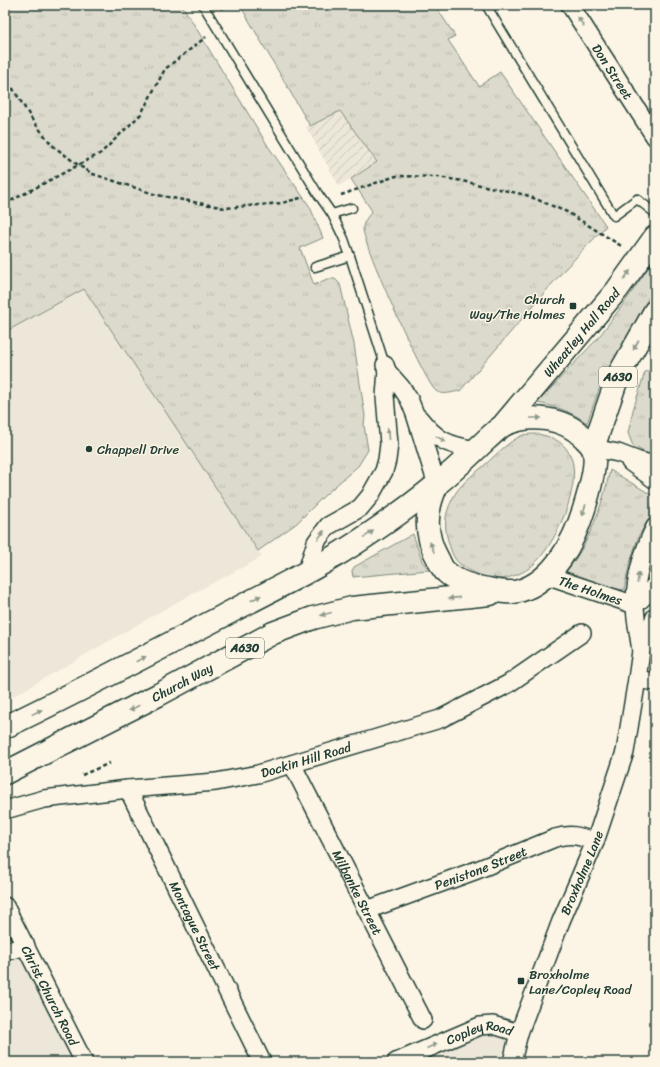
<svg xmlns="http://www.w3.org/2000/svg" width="660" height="1067" viewBox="0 0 660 1067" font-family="Sriracha,sans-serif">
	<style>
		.built { fill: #ece7d8 }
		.industrial { fill: url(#industrial-furrows) }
		.grass { fill: url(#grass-tufts); stroke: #7e8c80 }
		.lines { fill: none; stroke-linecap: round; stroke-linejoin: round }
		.lane-casing { stroke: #1f3d34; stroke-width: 11 }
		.street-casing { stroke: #1f3d34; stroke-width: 20 }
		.highway-casing { stroke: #1f3d34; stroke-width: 25 }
		.path { stroke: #1f3d34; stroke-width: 2.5; stroke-dasharray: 4 3; stroke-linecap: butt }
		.lane { stroke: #fcf5e5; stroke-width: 8 }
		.street { stroke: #fcf5e5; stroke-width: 17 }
		.highway { stroke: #fcf5e5; stroke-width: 22 }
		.oneway { fill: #8e998c }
		.poi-dot { fill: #1f3d34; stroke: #fcf5e5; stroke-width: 1.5 }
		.labels { text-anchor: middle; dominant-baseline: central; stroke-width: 3; stroke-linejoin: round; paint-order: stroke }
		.shield { fill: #fcf5e5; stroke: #617469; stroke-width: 1 }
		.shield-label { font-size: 12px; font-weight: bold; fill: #1f3d34 }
		.street-label { font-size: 13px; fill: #1f3d34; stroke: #fcf5e5 }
		.poi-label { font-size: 13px; fill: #1f3d34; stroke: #fcf5e5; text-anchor: start }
	</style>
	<defs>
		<pattern id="industrial-furrows" width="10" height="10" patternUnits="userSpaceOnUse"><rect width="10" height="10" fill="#ece7d8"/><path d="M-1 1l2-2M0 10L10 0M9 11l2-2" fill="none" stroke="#cac7ba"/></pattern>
		<pattern id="grass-tufts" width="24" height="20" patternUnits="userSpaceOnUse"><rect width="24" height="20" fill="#dcdacc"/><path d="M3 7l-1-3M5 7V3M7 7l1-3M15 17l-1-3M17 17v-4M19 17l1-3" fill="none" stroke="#bcbcb0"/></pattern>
	</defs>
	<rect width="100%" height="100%" fill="#fcf5e5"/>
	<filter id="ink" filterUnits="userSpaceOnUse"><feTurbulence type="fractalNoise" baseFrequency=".025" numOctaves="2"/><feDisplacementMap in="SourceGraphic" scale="8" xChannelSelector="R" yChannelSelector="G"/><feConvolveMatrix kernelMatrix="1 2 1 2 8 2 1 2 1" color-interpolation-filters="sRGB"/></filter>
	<g filter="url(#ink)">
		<!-- built -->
		<g class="built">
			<path d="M 84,289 L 262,557 L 177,602 L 5,701 L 5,332 Z"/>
			<path d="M 5,906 L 84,1062 L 5,1062 Z"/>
			<path d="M 480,1026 L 519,1033 L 515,1062 L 396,1062 Z"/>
		</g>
		<!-- industrial -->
		<path class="industrial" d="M 340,111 L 377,162 L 339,186 L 306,127 L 310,126 Z"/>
		<!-- grass -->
		<g class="grass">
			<path d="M 5,5 L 182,5 L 268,146 L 310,207 L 323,238 L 300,248 L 314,285 L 327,279 L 335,279 L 340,284 L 354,344 L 365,416 L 364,425 L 368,450 L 358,466 L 326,494 L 297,523 L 258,551 L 84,289 L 5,332 Z"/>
			<path d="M 240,5 L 435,5 L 455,36 L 448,40 L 479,86 L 500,72 L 606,226 L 564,270 L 460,391 C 452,392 443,396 436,391 C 426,385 363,244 363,229 C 363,221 368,217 372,211 L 351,179 L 377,162 L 340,111 L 310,126 Z"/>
			<path d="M 655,258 L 655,286 L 602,381 L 587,423 C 572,412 556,406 537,403 L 598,338 L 625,302 Z"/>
			<path d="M 655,367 L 655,458 L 633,446 L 628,433 L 633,410 L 645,372 L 654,370 Z"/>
			<path d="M 538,434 C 553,437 565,442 571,457 C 582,486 556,543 535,563 C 529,570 516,576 506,578 C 491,582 473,573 461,565 C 454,560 451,551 449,544 C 444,528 444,515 452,500 C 454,495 458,489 462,485 C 467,479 474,474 480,469 C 492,459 508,441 523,435 C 528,434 533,434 538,434 Z"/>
			<path d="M 610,470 L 655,497 C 655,512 644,525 638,538 C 632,555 627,572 624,590 L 604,587 L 564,574 C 589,545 602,507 610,470 Z"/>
			<path d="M 413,534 L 422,561 L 429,570 L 353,577 L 352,571 L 354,567 Z"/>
		</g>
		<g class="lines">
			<defs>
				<g id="lane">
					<path d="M 203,5 L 318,194 L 332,214 L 344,239 L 350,256 L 385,365"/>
					<path d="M 486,5 L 614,216 L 637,199 L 655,213"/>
					<path d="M 332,214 L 352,208"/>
					<path d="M 315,267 L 350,256"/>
				</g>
				<g id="street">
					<path id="s1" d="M 570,5 L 655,137"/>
					<path d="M 387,371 L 401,387 L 409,399 L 415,414 L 437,485"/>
					<path d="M 419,418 C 437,441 448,445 476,450"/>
					<path d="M 593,448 L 618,453 L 639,461 L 655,465"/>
					<path d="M 630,462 L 655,480"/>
					<path d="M 655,527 C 643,551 635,577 635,604 C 635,619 639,635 641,651 L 655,617"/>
					<path d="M 307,571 L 316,542 L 328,526 L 360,508 L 370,496 L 384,471 L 387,460 L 389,444 L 385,396 L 387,371 L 385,365"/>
					<path id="s2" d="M 546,575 L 635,605 L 648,593 L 655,585"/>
					<path d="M 637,679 L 655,682"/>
					<path id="s3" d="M 292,764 L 423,1020"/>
					<path id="s4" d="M 128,789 L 262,1062"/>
					<path id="s5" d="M 5,810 L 44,799 L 128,789 L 216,782 L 258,774 L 440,719 L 508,684 L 582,633"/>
					<path id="s6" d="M 5,906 L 84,1062"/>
					<path id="s7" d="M 367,910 L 477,870 L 555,838 C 572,833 579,836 595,842"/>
					<path d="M 5,952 L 26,946"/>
					<path id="s8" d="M 396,1062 L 480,1026 L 493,1025 L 519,1033"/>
					<path id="s9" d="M 512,1062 L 519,1033 L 561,921 L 595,842 L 625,752 L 637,679 L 641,651"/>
				</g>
				<g id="highway">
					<path id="s10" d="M 504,424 L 617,290 L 655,237"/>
					<path d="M 593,448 L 618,376 L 655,311"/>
					<path d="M 5,727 C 78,692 149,654 221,617 C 269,591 320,568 365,537 C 389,521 414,503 436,485 C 454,471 470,455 486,440 C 492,435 499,427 506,424 C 531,413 564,418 583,437 C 586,440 591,444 593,449 C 598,462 588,496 584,509 C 574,541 554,581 519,591 C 509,594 498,591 488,589 C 474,587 457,582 446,572 C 442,569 440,563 438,559 C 424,534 425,511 437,485"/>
					<path id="s11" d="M 5,773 L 158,695 L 273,633 L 313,618 L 352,608 L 490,594"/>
				</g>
			</defs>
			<!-- lane casing -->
			<use href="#lane" class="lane-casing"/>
			<!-- street casing -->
			<use href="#street" class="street-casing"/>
			<!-- highway casing -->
			<use href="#highway" class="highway-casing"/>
			<!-- path -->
			<g class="path">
				<path d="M 221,9 L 227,5"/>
				<path d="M 5,76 L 33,121 L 52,145 L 78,165 L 93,174 L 157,195 L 225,208 L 282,203 L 304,197"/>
				<path d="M 341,195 L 396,176 L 438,177 L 462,181 L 526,195 L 567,212 L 623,247"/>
				<path d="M 5,204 L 101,153 L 141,114 L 165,69 L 206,37"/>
				<path d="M 82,775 L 110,763"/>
			</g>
			<!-- lane -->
			<use href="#lane" class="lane"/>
			<!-- street -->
			<use href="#street" class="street"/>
			<!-- highway -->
			<use href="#highway" class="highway"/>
		</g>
		<!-- one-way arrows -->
		<defs><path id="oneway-solid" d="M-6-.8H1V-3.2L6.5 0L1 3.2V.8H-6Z"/></defs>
		<g class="oneway">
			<use href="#oneway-solid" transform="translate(581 22) rotate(-123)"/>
			<use href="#oneway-solid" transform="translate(627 275) rotate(-54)"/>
			<use href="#oneway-solid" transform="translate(636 345) rotate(119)"/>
			<use href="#oneway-solid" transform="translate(536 418)"/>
			<use href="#oneway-solid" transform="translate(388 434) rotate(-96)"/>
			<use href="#oneway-solid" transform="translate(441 439) rotate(31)"/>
			<use href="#oneway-solid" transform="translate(584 510) rotate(108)"/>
			<use href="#oneway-solid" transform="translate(369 534) rotate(-35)"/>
			<use href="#oneway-solid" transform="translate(321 535) rotate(-54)"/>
			<use href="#oneway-solid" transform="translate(432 547) rotate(-111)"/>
			<use href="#oneway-solid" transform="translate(638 578) rotate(-83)"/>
			<use href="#oneway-solid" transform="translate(256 598) rotate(-28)"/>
			<use href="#oneway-solid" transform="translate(454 598) rotate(174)"/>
			<use href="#oneway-solid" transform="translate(326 614) rotate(165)"/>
			<use href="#oneway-solid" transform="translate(141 659) rotate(-28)"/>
			<use href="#oneway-solid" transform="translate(134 708) rotate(153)"/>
			<use href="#oneway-solid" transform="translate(37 712) rotate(-26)"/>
			<use href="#oneway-solid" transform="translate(432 1046) rotate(-24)"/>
		</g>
	</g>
	<!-- markers -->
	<g class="poi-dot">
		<rect x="569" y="302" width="8" height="8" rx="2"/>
		<circle cx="89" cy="449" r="4"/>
		<rect x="517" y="977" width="8" height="8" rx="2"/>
	</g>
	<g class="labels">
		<!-- shield labels -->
		<g class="shield">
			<rect x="599" y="367" width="38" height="20" rx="3"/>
			<rect x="226" y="638" width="38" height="20" rx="3"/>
		</g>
		<g class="shield-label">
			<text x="618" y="377">A630</text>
			<text x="245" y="648">A630</text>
		</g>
		<!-- street labels -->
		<g class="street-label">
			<text stroke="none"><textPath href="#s1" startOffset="79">Don Street</textPath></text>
			<text stroke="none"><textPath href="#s10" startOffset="120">Wheatley Hall Road</textPath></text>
			<text stroke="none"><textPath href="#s2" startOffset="47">The Holmes</textPath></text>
			<text stroke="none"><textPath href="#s11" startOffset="199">Church Way</textPath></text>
			<text stroke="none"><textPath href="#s5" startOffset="306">Dockin Hill Road</textPath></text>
			<text stroke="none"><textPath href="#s7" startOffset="121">Penistone Street</textPath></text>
			<text stroke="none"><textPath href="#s9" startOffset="202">Broxholme Lane</textPath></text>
			<text stroke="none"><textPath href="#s3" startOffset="144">Milbanke Street</textPath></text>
			<text stroke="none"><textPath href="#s4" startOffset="152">Montague Street</textPath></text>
			<text stroke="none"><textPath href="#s6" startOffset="100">Christ Church Road</textPath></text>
			<text stroke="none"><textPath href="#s8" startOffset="90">Copley Road</textPath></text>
		</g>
		<!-- poi labels -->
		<g class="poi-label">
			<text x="565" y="299" text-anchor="end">Church<tspan x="565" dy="15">Way/The Holmes</tspan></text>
			<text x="97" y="449">Chappell Drive</text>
			<text x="529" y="974">Broxholme<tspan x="529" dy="15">Lane/Copley Road</tspan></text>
		</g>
	</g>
	<!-- margin -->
	<rect width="660" height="1067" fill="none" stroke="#fcf5e5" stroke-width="20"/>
	<rect x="10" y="10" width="640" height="1047" fill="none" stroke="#1f3d34" stroke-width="1.5" filter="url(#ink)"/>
</svg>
